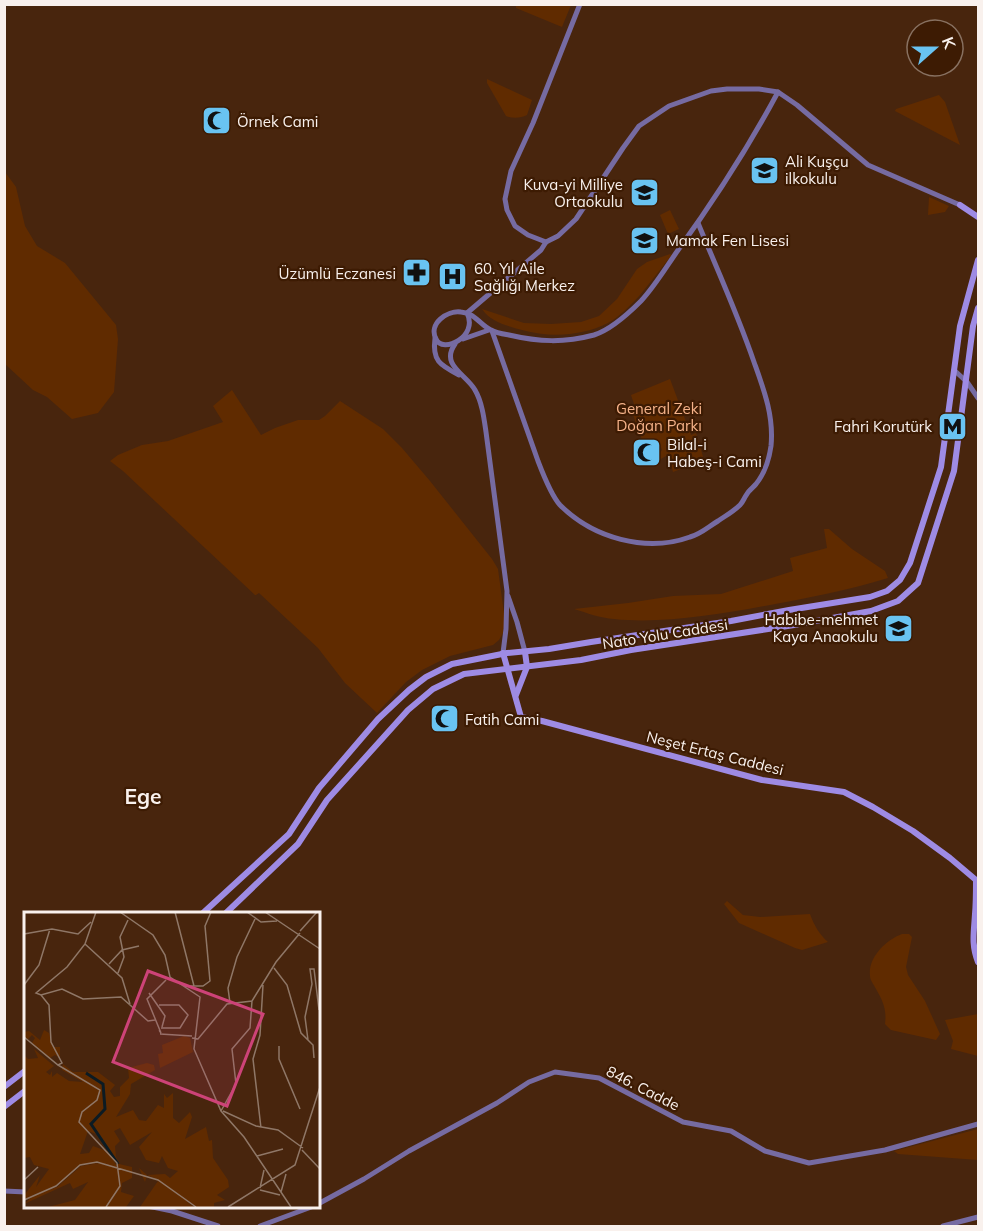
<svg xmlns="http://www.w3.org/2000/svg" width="983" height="1231" viewBox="0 0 983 1231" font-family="Mulish,sans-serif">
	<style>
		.green { fill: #602b00 }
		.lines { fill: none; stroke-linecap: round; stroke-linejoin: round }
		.tertiary { stroke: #766ba2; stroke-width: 5 }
		.secondary { stroke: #9e8be4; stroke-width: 6 }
		.labels { text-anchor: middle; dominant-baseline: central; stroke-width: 4.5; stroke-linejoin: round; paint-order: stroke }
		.poi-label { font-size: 15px; fill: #f9f1ed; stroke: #3d1b03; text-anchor: start }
		.park-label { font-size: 15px; fill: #f5b289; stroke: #3d1b03 }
		.street-label { font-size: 15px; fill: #f9f1ed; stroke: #3d1b03 }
		.district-label { font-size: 21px; font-weight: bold; fill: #f9f1ed; stroke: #3d1b03 }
		.inset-river { fill: none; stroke: #0c1b23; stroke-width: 3 }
		.inset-road { fill: none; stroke: #8f7767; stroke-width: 1.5 }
		.view { fill: #cd4378; fill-opacity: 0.15; stroke: #cd4378; stroke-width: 3 }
		.inset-edge { fill: none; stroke: #f9f1ed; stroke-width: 3 }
	</style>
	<rect width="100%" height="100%" fill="#48250d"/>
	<!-- green -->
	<g class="green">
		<path d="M 516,5 L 516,4 L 571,5 L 562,27 L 516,8 Z"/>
		<path d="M 487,79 L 532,100 L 527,115 C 521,118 513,119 506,116 L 487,83 Z"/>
		<path d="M 939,95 L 945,102 L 960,145 L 895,111 L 896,109 Z"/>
		<path d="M 5,172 L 16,187 L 25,226 L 37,246 L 65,263 L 116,325 L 118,339 L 114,392 L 98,413 L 72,419 L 47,397 L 33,390 L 5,364 Z"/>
		<path d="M 929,197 L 949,206 L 945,212 L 928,215 Z"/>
		<path d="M 670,210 L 679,229 L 668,234 L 660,215 Z"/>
		<path d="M 670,254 L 672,255 C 661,268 651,282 640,295 C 633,303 618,318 608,323 C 582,336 550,338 522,330 C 508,326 490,322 482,309 L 524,323 L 551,324 L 581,322 L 599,316 L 617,299 L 637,269 L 647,262 Z"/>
		<path d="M 670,379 L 691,435 L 696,433 L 704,460 L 673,472 L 668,455 L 659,460 L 658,455 L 662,450 L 660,444 L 642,440 L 631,409 L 635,407 L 631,395 Z"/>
		<path d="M 232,390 L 261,435 L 275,428 L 298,420 L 319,420 L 325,416 L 340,401 L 383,429 L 402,448 L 430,481 L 492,559 L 498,569 L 505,621 L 503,633 L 499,640 L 493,645 L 450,656 L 422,670 L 406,682 L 377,713 L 345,683 L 318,648 L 259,593 L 256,595 L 255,595 L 123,471 L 110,461 L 118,455 L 142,445 L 168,441 L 223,422 L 213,406 Z"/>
		<path d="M 824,529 L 829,529 L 852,549 L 885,571 L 888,578 C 846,591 803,599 759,607 C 715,615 659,624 614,619 C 600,618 587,613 574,609 L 628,603 L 673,596 L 721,594 L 793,571 L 790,558 L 827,548 Z"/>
		<path d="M 727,901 L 743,915 L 760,917 L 810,914 C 814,925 819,934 828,942 L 802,950 L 795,948 L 739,923 L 724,904 Z"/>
		<path d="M 902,934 L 909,934 L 912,937 L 906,967 L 908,975 L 925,1001 L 940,1034 L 936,1040 L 891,1030 L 885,1024 C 887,1010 883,1001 876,989 C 874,985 870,980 870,976 C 868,957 886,940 902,934 Z"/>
		<path d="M 978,1014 L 978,1056 L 951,1049 L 953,1041 L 945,1020 Z"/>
		<path d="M 978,1129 L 978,1160 L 898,1154 L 894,1151 Z"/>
	</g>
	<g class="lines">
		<!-- tertiary -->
		<g class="tertiary">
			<path d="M 546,242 L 528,235 L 515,226 L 507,210 L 505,199 L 511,171 L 533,123 L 580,4"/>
			<path d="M 467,313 L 541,250 L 546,242 L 558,236 L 576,219 L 623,148 L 639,126 L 669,106 L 711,91 L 727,89 L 759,89 L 778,92 L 797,105 L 868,165 L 960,205"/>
			<path d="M 467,313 C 479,337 442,354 436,339 C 428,324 447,310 461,312 C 475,313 480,325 491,330 C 496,333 503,334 509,335 C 539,342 564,343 594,335 C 610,330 629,313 641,301 C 654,287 665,269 676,253 C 713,202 748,148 778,92"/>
			<path d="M 492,331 L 538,461 C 543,474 551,495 560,505 C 593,538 646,553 690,537 C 701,534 708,527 718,521 C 725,516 733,512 740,505 C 743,502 744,498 747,494 C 749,490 754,487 756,484 C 765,473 769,460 771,446 C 774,416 764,390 754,362 C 738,315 717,269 698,223"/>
			<path d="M 435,338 C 432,361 440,365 459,375"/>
			<path d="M 463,339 L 489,330"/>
			<path d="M 455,344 C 440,365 466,374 475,390 C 482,402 484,418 486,432 L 507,591 L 506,629 L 503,653"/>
			<path d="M 954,370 L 967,382 L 978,398"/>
			<path d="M 508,596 L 517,622 L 525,652"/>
			<path d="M 4,1191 L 26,1192"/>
			<path d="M 318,1204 L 364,1179 L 409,1151 L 497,1103 L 529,1082 L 555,1072 L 599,1078 L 683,1122 L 731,1131 L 765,1151 L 809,1163 L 885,1150 L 978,1124"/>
			<path d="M 148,1206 L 172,1211 L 218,1226"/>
			<path d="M 260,1226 L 314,1206"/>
			<path d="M 943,1226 L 978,1217"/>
		</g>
		<!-- secondary -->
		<g class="secondary">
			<path d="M 960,205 L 978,217"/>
			<path d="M 503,653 L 521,717 L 542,721 L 762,780 L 844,792 L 873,807 L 913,831 L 950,858 L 976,880 C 976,892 976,903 975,914 C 974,932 971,945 978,962"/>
			<path d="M 516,695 L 527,667 L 525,652"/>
			<path d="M 203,913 L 289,834 L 319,788 L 378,719 L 409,690 L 426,677 L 452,664 L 507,653 L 549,649 L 591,642 L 731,621 L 789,610 L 870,597 L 887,591 L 900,580 L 910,563 L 941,467 L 960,326 L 978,260"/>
			<path d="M 226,913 L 298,844 L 327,800 L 408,710 L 433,689 L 464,674 L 581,660 L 631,650 L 794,625 L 871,611 L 898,601 L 918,583 L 954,471 L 973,326 L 978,308"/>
			<path d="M 4,1087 L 26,1070"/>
			<path d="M 4,1107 L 26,1090"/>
		</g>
	</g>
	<!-- icons -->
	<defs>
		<symbol id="mosque-square" viewBox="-11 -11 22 22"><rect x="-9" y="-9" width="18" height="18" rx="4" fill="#69c3f1" stroke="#3d1b03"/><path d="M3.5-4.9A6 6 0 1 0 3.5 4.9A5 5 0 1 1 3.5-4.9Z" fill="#111"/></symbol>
		<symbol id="school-square" viewBox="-11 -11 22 22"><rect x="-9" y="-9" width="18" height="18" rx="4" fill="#69c3f1" stroke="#3d1b03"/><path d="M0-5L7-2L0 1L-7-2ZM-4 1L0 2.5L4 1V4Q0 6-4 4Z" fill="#111"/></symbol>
		<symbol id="pharmacy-square" viewBox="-11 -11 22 22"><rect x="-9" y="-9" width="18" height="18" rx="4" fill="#69c3f1" stroke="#3d1b03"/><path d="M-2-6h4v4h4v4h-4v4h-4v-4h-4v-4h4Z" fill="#111"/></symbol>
		<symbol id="hospital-square" viewBox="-11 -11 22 22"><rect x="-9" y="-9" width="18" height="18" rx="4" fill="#69c3f1" stroke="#3d1b03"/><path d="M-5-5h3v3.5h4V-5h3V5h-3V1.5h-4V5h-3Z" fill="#111"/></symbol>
		<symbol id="metro-square" viewBox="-11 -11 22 22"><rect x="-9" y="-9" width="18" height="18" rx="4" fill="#69c3f1" stroke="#3d1b03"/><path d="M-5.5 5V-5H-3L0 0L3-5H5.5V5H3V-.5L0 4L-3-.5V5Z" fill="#111"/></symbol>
	</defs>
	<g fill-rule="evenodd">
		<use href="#mosque-square" x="200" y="104" width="33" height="33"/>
		<use href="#school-square" x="748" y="154" width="33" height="33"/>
		<use href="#school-square" x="628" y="176" width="33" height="33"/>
		<use href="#school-square" x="628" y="224" width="33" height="33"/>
		<use href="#pharmacy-square" x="400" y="256" width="33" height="33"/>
		<use href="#hospital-square" x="436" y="260" width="33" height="33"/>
		<use href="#metro-square" x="936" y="410" width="33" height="33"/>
		<use href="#mosque-square" x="630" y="436" width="33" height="33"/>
		<use href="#school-square" x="882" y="612" width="33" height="33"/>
		<use href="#mosque-square" x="428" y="702" width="33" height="33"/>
	</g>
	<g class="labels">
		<!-- poi labels -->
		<g class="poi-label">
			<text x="237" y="121">Örnek Cami</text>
			<text x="785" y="161">Ali Kuşçu<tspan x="785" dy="17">ilkokulu</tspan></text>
			<text x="623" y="184" text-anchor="end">Kuva-yi Milliye<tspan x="623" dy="17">Ortaokulu</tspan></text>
			<text x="666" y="240">Mamak Fen Lisesi</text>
			<text x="474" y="268">60. Yıl Aile<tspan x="474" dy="17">Sağlığı Merkez</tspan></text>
			<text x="396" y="273" text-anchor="end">Üzümlü Eczanesi</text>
			<text x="932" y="426" text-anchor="end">Fahri Korutürk</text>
			<text x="667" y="444">Bilal-i<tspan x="667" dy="17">Habeş-i Cami</tspan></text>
			<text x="878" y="619" text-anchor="end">Habibe-mehmet<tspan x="878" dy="17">Kaya Anaokulu</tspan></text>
			<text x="465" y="719">Fatih Cami</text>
		</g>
		<!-- park labels -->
		<g class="park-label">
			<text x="659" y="408">General Zeki<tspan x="659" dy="17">Doğan Parkı</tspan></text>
		</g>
		<!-- street labels -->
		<g class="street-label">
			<text transform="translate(665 634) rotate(-9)">Nato Yolu Caddesi</text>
			<text transform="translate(715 753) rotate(14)">Neşet Ertaş Caddesi</text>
			<text transform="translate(643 1088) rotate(27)">846. Cadde</text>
		</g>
		<!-- district labels -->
		<g class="district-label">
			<text x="143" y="796">Ege</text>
		</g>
	</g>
	<!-- overview -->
	<g transform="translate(24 912)">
		<rect width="296" height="296" fill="#48250d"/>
		<path d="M 20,118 L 25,121 L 29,135 L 36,135 L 36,146 L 31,143 L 26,146 L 8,131 L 11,126 L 8,123 L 3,128 L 0,125 L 0,120 L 5,119 L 16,128 ZM 160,124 L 166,126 L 169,140 L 136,156 L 134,142 L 139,141 L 138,133 ZM 10,137 L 30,154 L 22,160 L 26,163 L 28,159 L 28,165 L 33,161 L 45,169 L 59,170 L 38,158 L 39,152 L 49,160 L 74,160 L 91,173 L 86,179 L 90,185 L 96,184 L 96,175 L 105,166 L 104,156 L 123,151 L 130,153 L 131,158 L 107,172 L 106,182 L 92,205 L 109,198 L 115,208 L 122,209 L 134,193 L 140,196 L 140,182 L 143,186 L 149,181 L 149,206 L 155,211 L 166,200 L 168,205 L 161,227 L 182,215 L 185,229 L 188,228 L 189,246 L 204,268 L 205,275 L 193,283 L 201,288 L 190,291 L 190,295 L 172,295 L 162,290 L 170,295 L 116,295 L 134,269 L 160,288 L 130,266 L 123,263 L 121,270 L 115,256 L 123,263 L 141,262 L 146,266 L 154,259 L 144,256 L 138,244 L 135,251 L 122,248 L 115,235 L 128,220 L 106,233 L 96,216 L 90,219 L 96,229 L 91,234 L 92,245 L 95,252 L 108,255 L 108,266 L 98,271 L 97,280 L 110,284 L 102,295 L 24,295 L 51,288 L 64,270 L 49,277 L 46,271 L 0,292 L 9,284 L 33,275 L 57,254 L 77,251 L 56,253 L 32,274 L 9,283 L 0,288 L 1,282 L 16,263 L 12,275 L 25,257 L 10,253 L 6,245 L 0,246 L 0,143 L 4,147 L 14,146 ZM 64,219 L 75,223 L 88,241 L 69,234 L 65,241 L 56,242 Z" fill="#602b00" fill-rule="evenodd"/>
		<path class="inset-river" d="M 62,161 L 79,172 L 81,197 L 67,212 L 94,252"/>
		<path class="inset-road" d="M 72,0 L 61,32 L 43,55 L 12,81 L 17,83 L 38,77 L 59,87 L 97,85 L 124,109 L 131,108M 96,0 L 129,23 L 141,43 L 146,65 L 176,85 L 170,137 L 197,199 L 220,225 L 267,295M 151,0 L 170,74M 223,0 L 237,10 L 253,9M 241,0 L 296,37M 276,19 L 293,0M 0,22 L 28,17 L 54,22 L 67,10M 61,32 L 98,66 L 106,92M 85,52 L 98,38 L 115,34M 250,56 L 263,73 L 277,121 L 289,133 L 290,146M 94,61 L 100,45 L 96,25 L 104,8M 0,73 L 15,53 L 26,17M 159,74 L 179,74 L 186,69 L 181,14 L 187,0M 125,81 L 141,104 L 138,115M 206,91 L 204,76 L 213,45 L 231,7M 135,93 L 155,93 L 164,103 L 156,116 L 137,116M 296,95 L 296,114M 135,118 L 137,121 L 123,87 L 142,68M 136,122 L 168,124M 0,125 L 34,153 L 38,151 L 27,130 L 25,93 L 17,83M 168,126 L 174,127 L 203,92 L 228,89 L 252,50 L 276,21M 284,128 L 281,105 L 288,72 L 286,57 L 290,57 L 295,98M 255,134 L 255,147 L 276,197M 34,153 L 76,178 L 73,188 L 58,200 L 55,210 L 93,251 L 96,274 L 82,295M 197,199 L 212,172 L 208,137 L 226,116 L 228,89M 199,199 L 232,214 L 254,218 L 279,236M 237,216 L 229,147 L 236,123 L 239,73M 278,238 L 296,257M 233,244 L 259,237M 0,268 L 14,255M 236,276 L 240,258M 236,278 L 256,283M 257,280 L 262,262M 0,288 L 32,274 L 56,253 L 73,250 L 134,268 L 172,295M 204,295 L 271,253 L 296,175"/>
		<path class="view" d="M 124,59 L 239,102 L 203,194 L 89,150 Z"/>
		<rect width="296" height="296" class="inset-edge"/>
	</g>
	<!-- border -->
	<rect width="983" height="1231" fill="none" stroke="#f9f1ed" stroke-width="12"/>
	<!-- north arrow -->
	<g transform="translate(935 48) rotate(69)"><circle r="28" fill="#3d1b03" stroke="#887161" stroke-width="1.5"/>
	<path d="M0-4.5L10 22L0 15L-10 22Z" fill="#69c3f1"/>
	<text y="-9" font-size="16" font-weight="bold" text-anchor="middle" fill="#f9f1ed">K</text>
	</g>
</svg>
